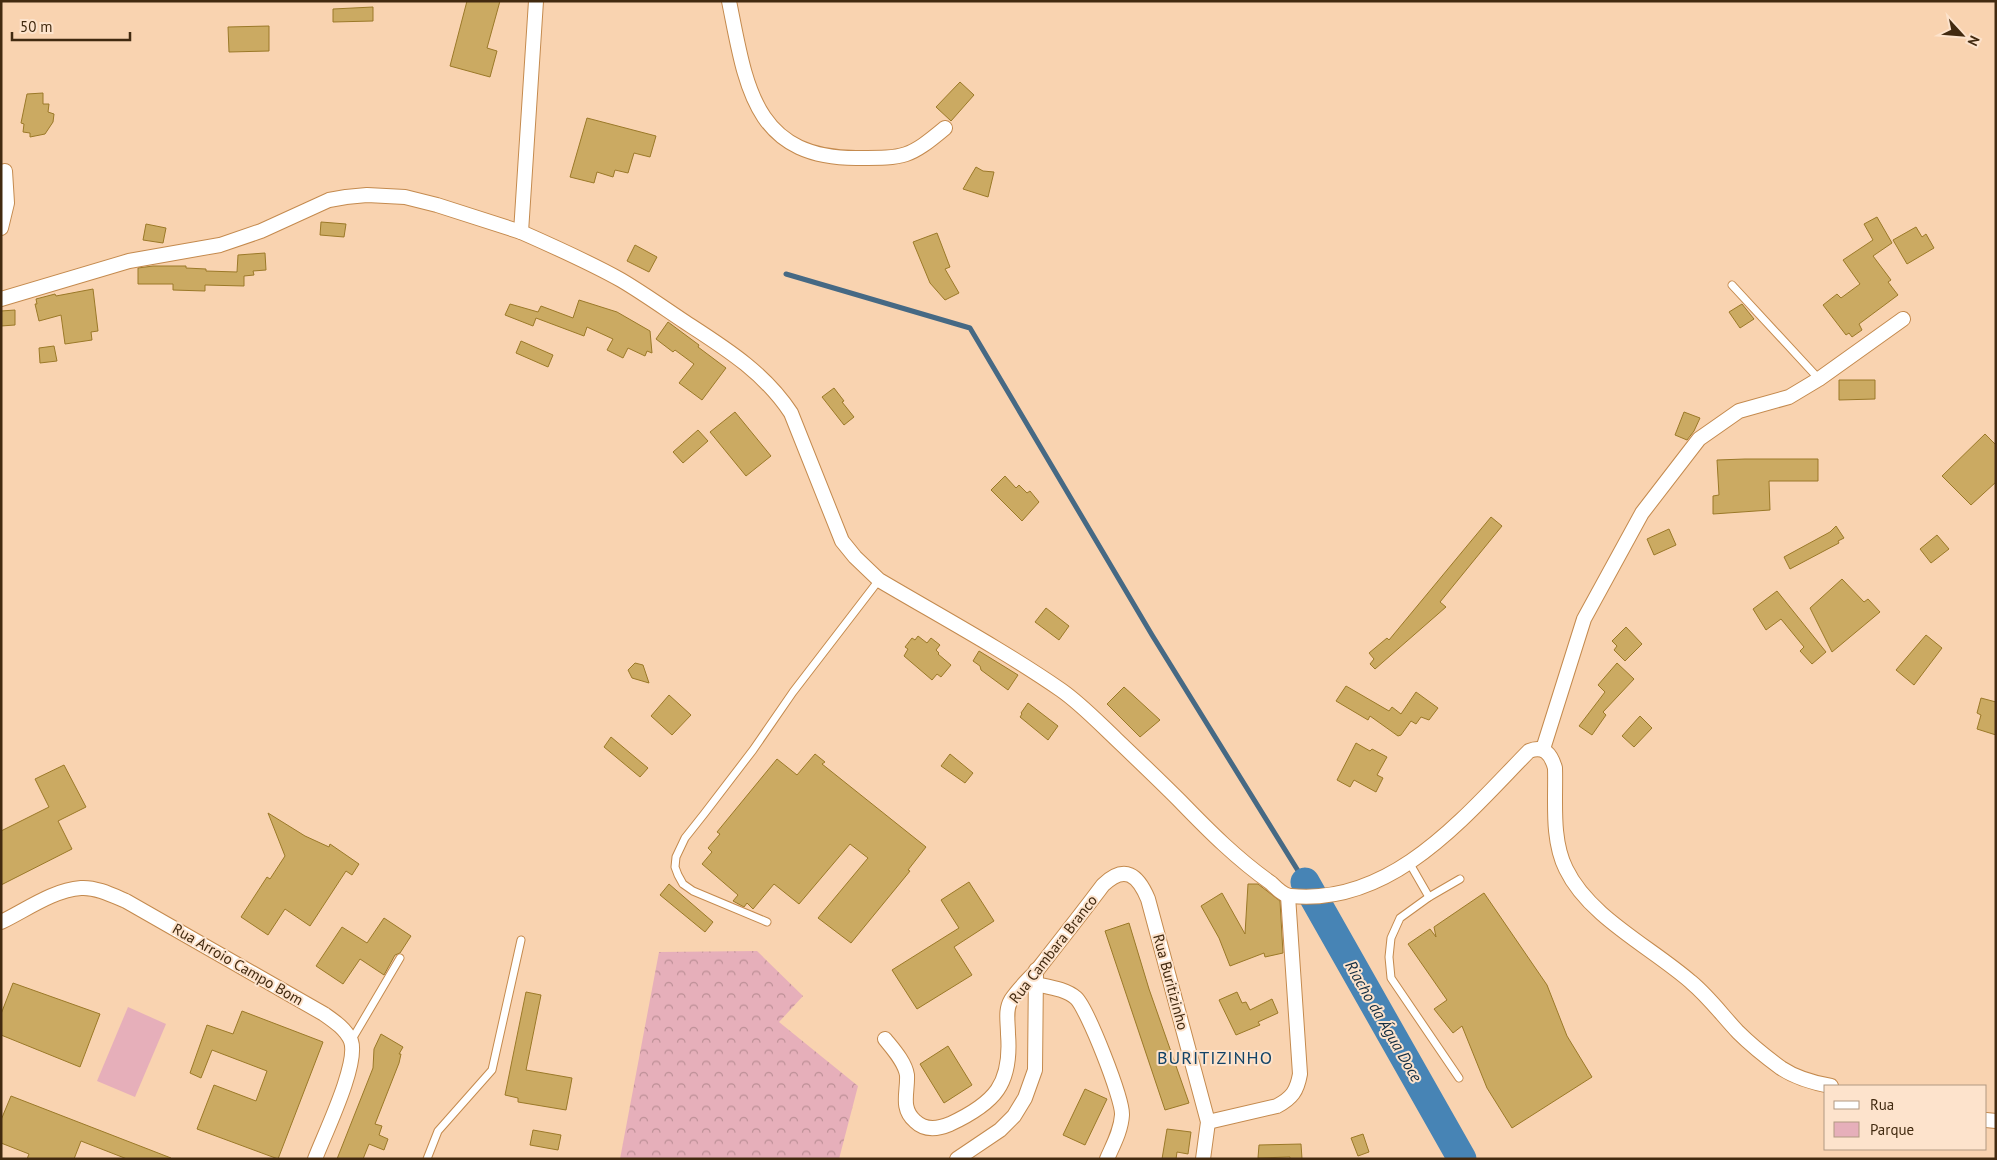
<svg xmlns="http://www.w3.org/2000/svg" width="1997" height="1160" viewBox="0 0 1997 1160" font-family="'PT Sans',sans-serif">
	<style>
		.green { fill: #e6afba }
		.forest { fill: url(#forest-crowns) }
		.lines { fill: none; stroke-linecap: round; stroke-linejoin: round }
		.stream { stroke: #466984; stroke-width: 5 }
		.river { stroke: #4784b5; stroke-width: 29 }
		.building { fill: #cbaa62; stroke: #9b7928 }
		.lane-casing { stroke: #c48a4e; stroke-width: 9 }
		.street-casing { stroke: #c48a4e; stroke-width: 16 }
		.lane { stroke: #fff; stroke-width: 7 }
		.street { stroke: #fff; stroke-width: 14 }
		.labels { text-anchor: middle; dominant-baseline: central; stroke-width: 4; stroke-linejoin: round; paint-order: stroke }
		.street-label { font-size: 15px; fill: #422a10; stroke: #fde3cc }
		.water-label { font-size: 16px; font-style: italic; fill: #112c41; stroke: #fde3cc }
		.quarter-label { font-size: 18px; letter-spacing: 1px; fill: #124367; stroke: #fde3cc }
	</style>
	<defs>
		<pattern id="forest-crowns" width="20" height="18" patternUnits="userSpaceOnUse" patternTransform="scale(1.25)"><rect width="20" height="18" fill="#e6afba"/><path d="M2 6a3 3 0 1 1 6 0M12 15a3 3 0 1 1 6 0" fill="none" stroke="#bc8f96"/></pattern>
	</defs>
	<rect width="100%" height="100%" fill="#f9d3b0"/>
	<!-- green -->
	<path class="green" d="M 128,1007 L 166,1024 L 135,1097 L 97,1081 Z"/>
	<!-- forest -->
	<path class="forest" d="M 757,951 L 803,996 L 779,1022 L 858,1086 L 839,1159 L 620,1159 L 659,952 Z"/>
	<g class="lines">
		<!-- stream -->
		<path class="stream" d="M 786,274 L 970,328 L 1152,635 L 1305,882"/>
		<!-- river -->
		<path class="river" d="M 1305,882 L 1462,1159"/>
	</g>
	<!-- building -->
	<g class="building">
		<path d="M 467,1 L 500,1 L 487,48 L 497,51 L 490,77 L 450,66 Z"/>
		<path d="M 373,7 L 373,21 L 333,22 L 333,9 Z"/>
		<path d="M 269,26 L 269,51 L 229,52 L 228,27 Z"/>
		<path d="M 960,82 L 974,95 L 951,121 L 936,107 Z"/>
		<path d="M 43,93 L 43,104 L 49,104 L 48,112 L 54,114 L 53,122 L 45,134 L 30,137 L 30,133 L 23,132 L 24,124 L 21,123 L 27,94 Z"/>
		<path d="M 587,118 L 656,136 L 650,157 L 634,153 L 628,173 L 615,170 L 613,177 L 597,172 L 594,183 L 570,177 Z"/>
		<path d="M 976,167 L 983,171 L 994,172 L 988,197 L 963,189 Z"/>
		<path d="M 1877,217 L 1892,243 L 1873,256 L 1891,280 L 1888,282 L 1898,295 L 1859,324 L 1862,330 L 1852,337 L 1849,333 L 1846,335 L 1823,305 L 1837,294 L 1841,298 L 1860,284 L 1843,260 L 1873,240 L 1864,224 Z"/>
		<path d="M 321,222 L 346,224 L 344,237 L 320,235 Z"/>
		<path d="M 146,224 L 166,228 L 163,243 L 143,240 Z"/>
		<path d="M 1916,227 L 1922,237 L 1926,234 L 1934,248 L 1907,264 L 1893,240 Z"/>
		<path d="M 937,233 L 950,267 L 945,269 L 959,293 L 945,300 L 930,283 L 913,242 Z"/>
		<path d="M 635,245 L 657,257 L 649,272 L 627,261 Z"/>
		<path d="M 265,253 L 266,270 L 253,271 L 254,275 L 244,276 L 244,286 L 205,285 L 205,291 L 173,290 L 173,284 L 138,284 L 138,268 L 153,266 L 186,266 L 186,268 L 206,269 L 206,271 L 237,272 L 238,255 Z"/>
		<path d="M 93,289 L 98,331 L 91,332 L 92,340 L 65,344 L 61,315 L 39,321 L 35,304 L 37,304 L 36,299 L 55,294 L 56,296 Z"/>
		<path d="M 579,300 L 617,312 L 650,331 L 652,353 L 647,351 L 645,356 L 628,348 L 623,358 L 607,350 L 613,339 L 587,327 L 584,336 L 536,318 L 533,326 L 505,315 L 510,304 L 538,312 L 541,306 L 573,318 Z"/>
		<path d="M 1742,304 L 1754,319 L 1740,328 L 1729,312 Z"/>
		<path d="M 15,310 L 15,325 L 1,326 L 1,311 Z"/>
		<path d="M 668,322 L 699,345 L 698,347 L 726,368 L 702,400 L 679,383 L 694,364 L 675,350 L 673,352 L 656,339 Z"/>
		<path d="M 521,341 L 553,355 L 548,367 L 516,353 Z"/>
		<path d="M 54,346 L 57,361 L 40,363 L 39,348 Z"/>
		<path d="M 1839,380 L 1875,380 L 1875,399 L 1839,400 Z"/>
		<path d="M 834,388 L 844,401 L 842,402 L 854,417 L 844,425 L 822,397 Z"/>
		<path d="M 735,412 L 771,456 L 746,476 L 710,432 Z"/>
		<path d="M 1684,412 L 1700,418 L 1694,431 L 1687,440 L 1675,435 Z"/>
		<path d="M 698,430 L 708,441 L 683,463 L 673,452 Z"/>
		<path d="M 1985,434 L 1996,445 L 1996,482 L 1971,505 L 1942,476 Z"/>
		<path d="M 1745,459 L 1818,459 L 1818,481 L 1769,481 L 1770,510 L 1713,514 L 1713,496 L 1719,495 L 1717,460 Z"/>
		<path d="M 1005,476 L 1016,488 L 1019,485 L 1027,493 L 1030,491 L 1039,502 L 1022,521 L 991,490 Z"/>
		<path d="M 1491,517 L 1502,526 L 1440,602 L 1446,607 L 1375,669 L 1370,664 L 1374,659 L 1369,653 L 1387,638 L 1389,640 Z"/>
		<path d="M 1836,526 L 1844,538 L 1838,541 L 1839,543 L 1790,569 L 1784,557 L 1830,532 Z"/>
		<path d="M 1669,529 L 1676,545 L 1654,555 L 1647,539 Z"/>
		<path d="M 1937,535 L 1949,549 L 1931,563 L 1920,549 Z"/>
		<path d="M 1842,579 L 1864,602 L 1868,599 L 1880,612 L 1832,652 L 1810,608 Z"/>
		<path d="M 1777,591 L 1826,652 L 1812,664 L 1800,651 L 1804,647 L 1781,619 L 1766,630 L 1753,609 Z"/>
		<path d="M 1046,608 L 1069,626 L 1059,640 L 1035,622 Z"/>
		<path d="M 1626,627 L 1642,644 L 1625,661 L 1614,650 L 1617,646 L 1612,641 Z"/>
		<path d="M 1926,635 L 1942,648 L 1914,685 L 1896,670 Z"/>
		<path d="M 918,636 L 927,643 L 931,638 L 940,645 L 936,650 L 939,653 L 938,654 L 951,665 L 941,677 L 937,674 L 932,680 L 904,656 L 908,649 L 905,647 L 912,638 L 915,640 Z"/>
		<path d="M 979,651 L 1018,675 L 1008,690 L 981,670 L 980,666 L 973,661 Z"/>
		<path d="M 635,663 L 643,665 L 649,683 L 632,678 L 628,670 Z"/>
		<path d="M 1617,663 L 1634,679 L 1603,712 L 1606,715 L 1592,735 L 1579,726 L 1605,692 L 1598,685 Z"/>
		<path d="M 1346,686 L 1389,711 L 1392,707 L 1401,714 L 1416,692 L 1438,708 L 1429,720 L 1421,717 L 1416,724 L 1411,721 L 1401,735 L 1398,736 L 1370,716 L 1368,720 L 1336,701 Z"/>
		<path d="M 1124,687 L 1160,720 L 1140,737 L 1107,704 Z"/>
		<path d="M 669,695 L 691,715 L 672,735 L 651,716 Z"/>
		<path d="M 1981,698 L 1996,702 L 1996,735 L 1977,729 L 1981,715 L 1977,713 Z"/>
		<path d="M 1028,703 L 1058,726 L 1048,740 L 1020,717 L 1022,714 L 1021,713 Z"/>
		<path d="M 1640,716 L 1652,728 L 1634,747 L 1622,736 Z"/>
		<path d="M 611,737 L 648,768 L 640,777 L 604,747 Z"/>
		<path d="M 1356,743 L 1370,751 L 1372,749 L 1387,757 L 1377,775 L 1383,778 L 1376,792 L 1354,780 L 1350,787 L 1337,780 Z"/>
		<path d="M 815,754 L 825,762 L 822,764 L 926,847 L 908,870 L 910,871 L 851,943 L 818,918 L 868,858 L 850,844 L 799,904 L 774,884 L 753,909 L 747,903 L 744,907 L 733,901 L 738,895 L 702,864 L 712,852 L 708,848 L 720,834 L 717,832 L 777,759 L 797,775 Z"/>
		<path d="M 950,754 L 973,773 L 965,783 L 941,766 Z"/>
		<path d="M 64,765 L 86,807 L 58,821 L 72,849 L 1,885 L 1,831 L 49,807 L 35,779 Z"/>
		<path d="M 268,813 L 305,836 L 329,847 L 330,844 L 359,864 L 352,875 L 346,871 L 310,926 L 285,909 L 268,935 L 241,917 L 267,877 L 270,879 L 285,856 Z"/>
		<path d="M 969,882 L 994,921 L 954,947 L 972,975 L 917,1009 L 892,970 L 959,928 L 941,900 Z"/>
		<path d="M 669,884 L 713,922 L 705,932 L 660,895 Z"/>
		<path d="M 1248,884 L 1258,884 L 1280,901 L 1283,953 L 1265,957 L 1264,953 L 1230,966 L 1219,938 L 1201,906 L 1222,893 L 1245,934 Z"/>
		<path d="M 1484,893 L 1547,985 L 1567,1036 L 1592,1077 L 1512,1128 L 1487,1088 L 1462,1026 L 1453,1033 L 1434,1009 L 1447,1000 L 1408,944 L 1430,929 L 1436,937 L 1434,927 Z"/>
		<path d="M 384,918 L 411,936 L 400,953 L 395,955 L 384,975 L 360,959 L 343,984 L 316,966 L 342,927 L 367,943 Z"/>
		<path d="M 1129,923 L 1149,989 L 1189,1103 L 1165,1110 L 1105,931 Z"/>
		<path d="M 13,983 L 100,1014 L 80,1067 L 1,1035 L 1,1014 Z"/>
		<path d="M 526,992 L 541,995 L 526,1070 L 572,1078 L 566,1110 L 518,1102 L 518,1098 L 505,1095 Z"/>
		<path d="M 1237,992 L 1242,1003 L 1246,1002 L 1250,1010 L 1272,999 L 1278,1013 L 1258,1022 L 1260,1025 L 1236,1035 L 1219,1000 Z"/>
		<path d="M 242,1011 L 323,1042 L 278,1159 L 197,1129 L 214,1085 L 256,1101 L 267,1071 L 212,1050 L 201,1078 L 190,1073 L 207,1025 L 233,1034 Z"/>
		<path d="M 381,1034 L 403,1047 L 399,1054 L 401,1054 L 399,1063 L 375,1124 L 382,1126 L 379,1135 L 388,1139 L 384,1150 L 369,1144 L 363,1159 L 337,1159 L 373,1068 L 374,1049 Z"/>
		<path d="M 948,1046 L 972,1085 L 944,1103 L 920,1064 Z"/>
		<path d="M 1085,1089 L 1107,1099 L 1085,1145 L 1063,1135 Z"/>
		<path d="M 11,1096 L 171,1158 L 170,1159 L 127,1159 L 81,1141 L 74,1159 L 27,1159 L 29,1154 L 1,1143 L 1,1120 Z"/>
		<path d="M 1167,1129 L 1191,1132 L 1188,1154 L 1177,1152 L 1176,1159 L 1162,1159 Z"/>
		<path d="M 533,1130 L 561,1135 L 558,1150 L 530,1145 Z"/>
		<path d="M 1363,1134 L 1369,1152 L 1358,1156 L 1351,1138 Z"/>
		<path d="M 1301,1144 L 1302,1159 L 1290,1159 L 1290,1157 L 1258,1158 L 1259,1145 Z"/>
	</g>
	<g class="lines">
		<defs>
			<g id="lane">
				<path d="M 1732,285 L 1819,379"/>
				<path d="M 1410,864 L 1429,897"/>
				<path d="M 767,922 L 693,891 L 683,884 L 678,875 L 675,867 L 676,857 L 685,838 L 704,814 L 753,750 L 793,692 L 879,580"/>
				<path d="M 351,1041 L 400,958"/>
				<path d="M 1459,1078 L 1391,978 L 1389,957 L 1391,938 L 1400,918 L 1429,897 L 1460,879"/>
				<path d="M 427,1159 L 438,1131 L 492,1070 L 521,940"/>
			</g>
			<g id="street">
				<path d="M 536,1 L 521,232 C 555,247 589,262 621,280 C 643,293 664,308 685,322 C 725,348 764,372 791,413 L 842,541 L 855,557 L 879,580 C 940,616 1003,650 1061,690 C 1081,704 1098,722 1116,739 C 1137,759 1159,780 1180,801 C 1209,831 1237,859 1271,883 C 1276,888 1284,896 1291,896 C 1393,906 1465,816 1529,751 C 1544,745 1551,754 1555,768 C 1556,800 1551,839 1566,869 C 1589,917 1651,947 1691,982 C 1709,997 1722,1015 1738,1032 C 1751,1045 1766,1057 1781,1068 C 1796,1078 1814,1083 1831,1086"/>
				<path d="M 729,1 C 746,85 753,159 858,158 C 905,158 909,158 945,128"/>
				<path d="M 1,228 L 7,203 L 5,171"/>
				<path d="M 1,299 L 129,261 L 220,245 L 261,231 L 329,200 L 346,197 L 367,195 L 405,197 L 437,205 L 521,232"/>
				<path d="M 1543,749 L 1584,619 L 1642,513 L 1699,439 L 1739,411 L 1789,397 L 1819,379 L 1903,319"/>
				<path d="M 1,922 C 26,910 53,890 81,888 C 96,887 112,895 126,901 L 324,1014 C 334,1021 346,1029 351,1041 C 359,1064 324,1135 315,1159"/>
				<path d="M 1036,984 C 1049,987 1066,989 1076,998 C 1087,1008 1123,1099 1122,1115 C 1121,1131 1113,1145 1107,1159"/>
				<path d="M 885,1039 C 893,1049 905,1062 907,1075 C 908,1092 900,1108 915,1121 C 925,1131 938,1129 950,1124 C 995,1103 1012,1084 1008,1034 C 1008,1022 1005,1010 1011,1000 C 1018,989 1029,979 1038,969 C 1060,941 1082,913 1103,885 C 1125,864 1138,875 1148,899 L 1208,1122 L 1203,1159"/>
				<path d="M 1986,1120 L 1996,1121"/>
				<path d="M 1208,1122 L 1277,1106 C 1292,1098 1297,1091 1300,1074 L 1288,896"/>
				<path d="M 957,1159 L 1000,1130 L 1014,1116 L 1025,1098 L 1035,1070 L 1036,970"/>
			</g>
		</defs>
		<!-- lane casing -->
		<use href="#lane" class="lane-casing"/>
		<!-- street casing -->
		<use href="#street" class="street-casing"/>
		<!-- lane -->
		<use href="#lane" class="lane"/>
		<!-- street -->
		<use href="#street" class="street"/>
	</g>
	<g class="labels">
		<!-- street labels -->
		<g class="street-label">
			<text transform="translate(1053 949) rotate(-52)">Rua Cambara Branco</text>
			<text transform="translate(238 964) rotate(30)">Rua Arroio Campo Bom</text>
			<text transform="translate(1171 982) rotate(75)">Rua Buritizinho</text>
		</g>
		<!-- water labels -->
		<g class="water-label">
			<text transform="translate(1384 1021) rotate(60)">Riacho da Água Doce</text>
		</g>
		<!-- quarter labels -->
		<g class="quarter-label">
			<text x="1215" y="1057">BURITIZINHO</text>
		</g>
	</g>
	<!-- border -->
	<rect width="1997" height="1160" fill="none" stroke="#422a10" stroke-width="5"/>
	<!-- legend -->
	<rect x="1824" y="1085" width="162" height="65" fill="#fde3cc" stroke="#b29981"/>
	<rect x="1834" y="1101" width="25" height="8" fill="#ffffff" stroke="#b29981"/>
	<text x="1870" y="1110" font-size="15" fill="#422a10">Rua</text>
	<rect x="1834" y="1122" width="25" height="15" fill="#e6afba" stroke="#b29981"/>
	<text x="1870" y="1135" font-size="15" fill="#422a10">Parque</text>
	<!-- north arrow -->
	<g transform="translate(1962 35) rotate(116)" stroke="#fde3cc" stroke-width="4" paint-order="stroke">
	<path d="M0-4L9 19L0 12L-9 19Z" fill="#422a10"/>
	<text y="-8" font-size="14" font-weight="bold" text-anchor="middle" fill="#422a10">N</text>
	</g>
	<!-- scale -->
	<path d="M12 32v8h118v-8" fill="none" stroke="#422a10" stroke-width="2.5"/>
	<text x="20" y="32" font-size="15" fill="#422a10" stroke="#fde3cc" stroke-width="4" paint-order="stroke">50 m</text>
</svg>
